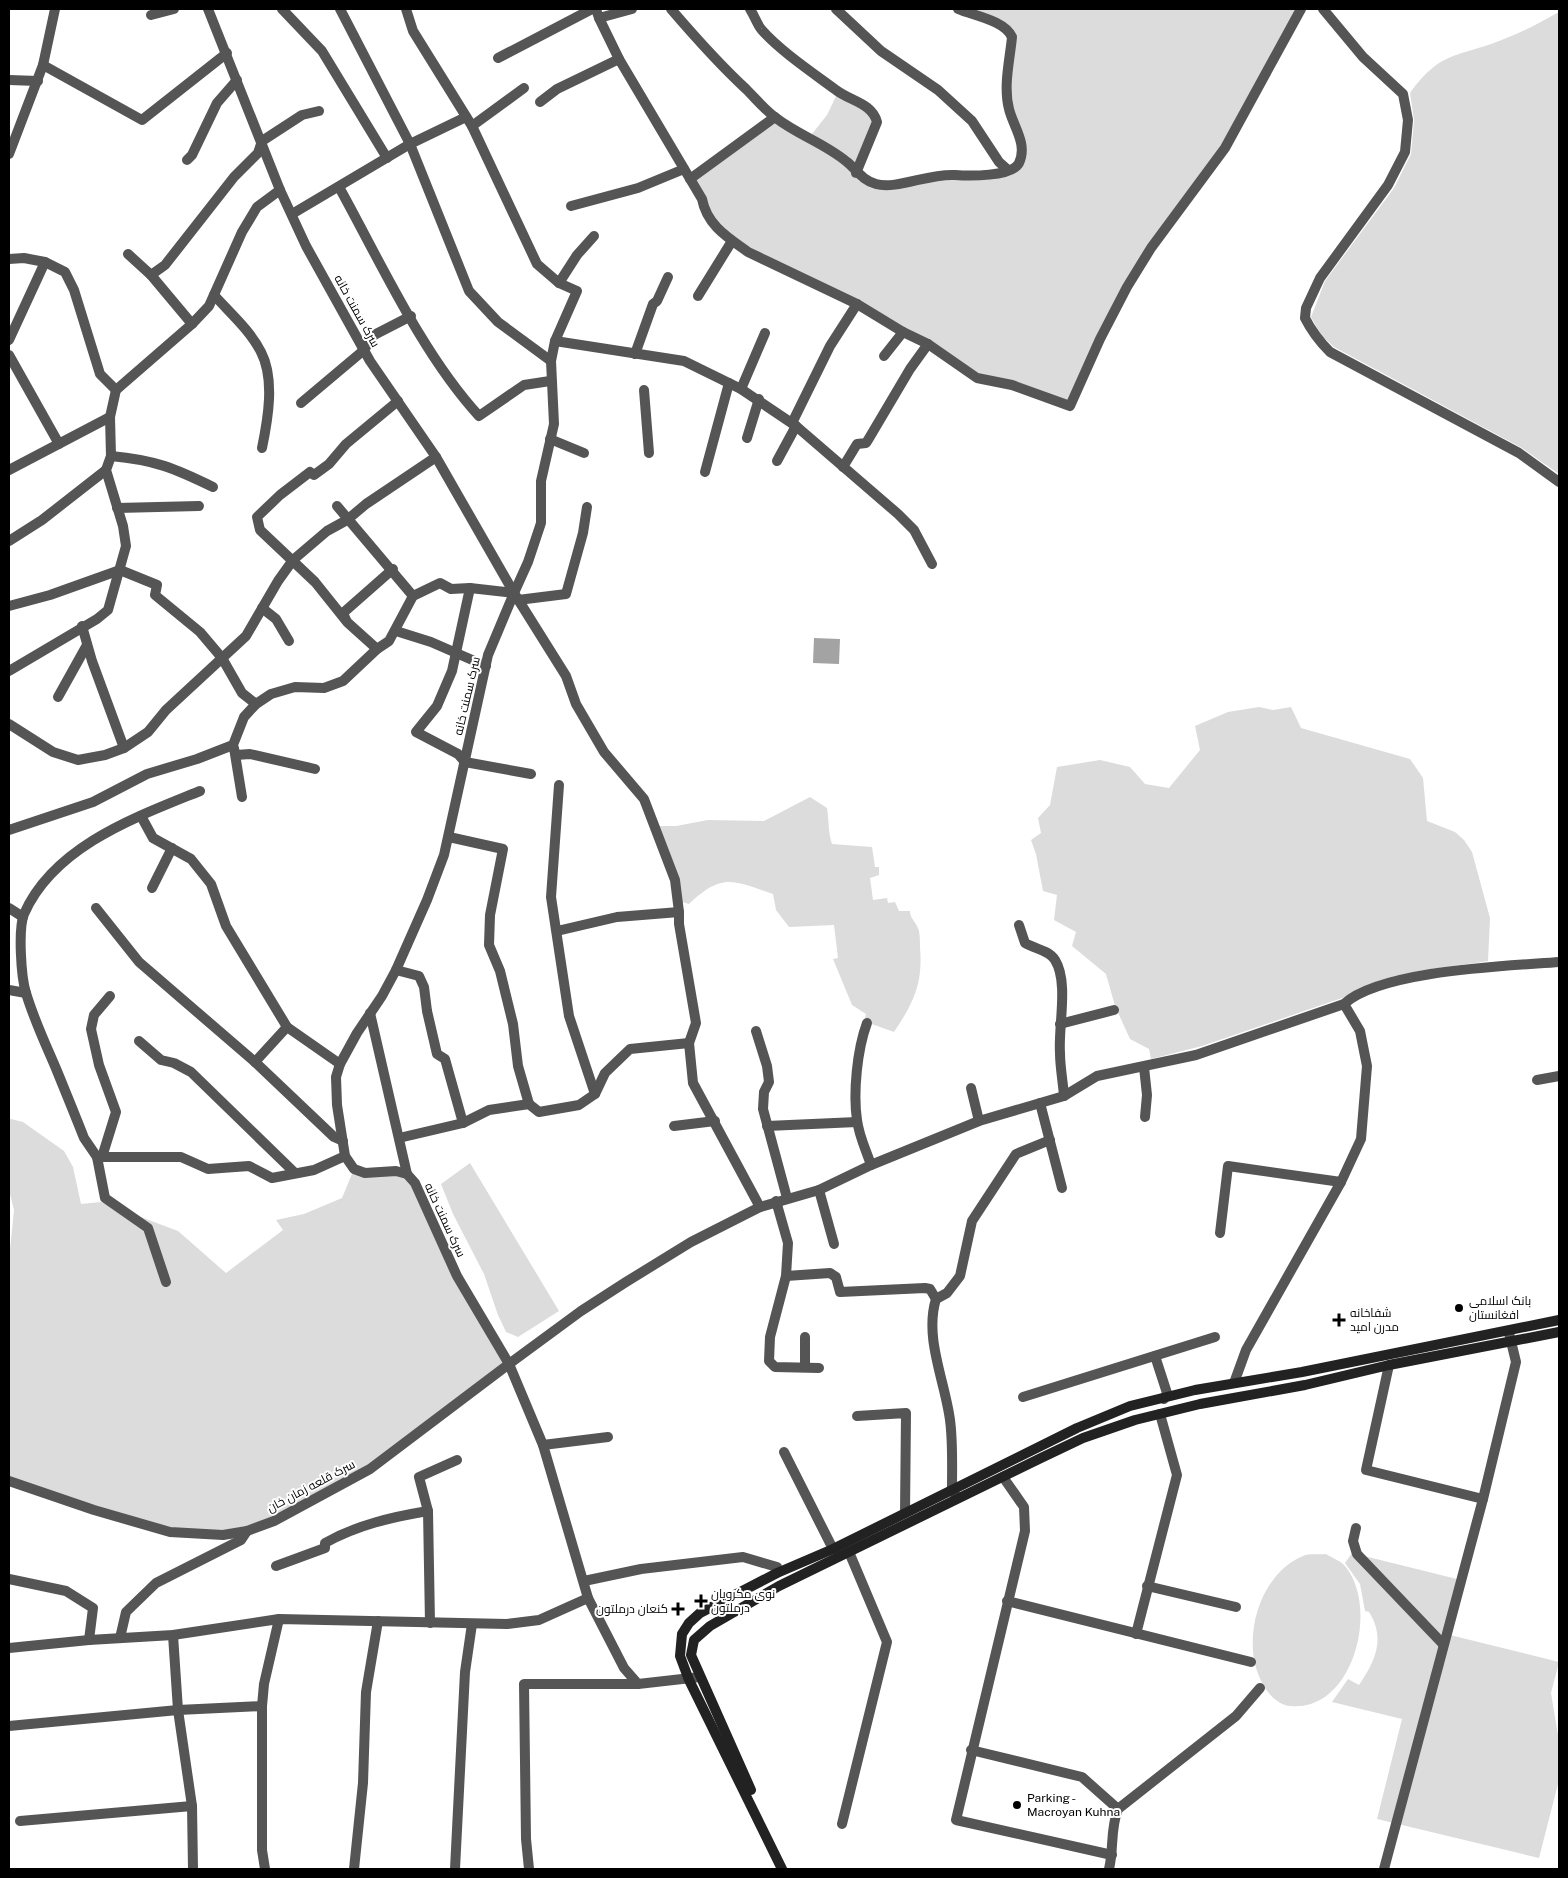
<svg xmlns="http://www.w3.org/2000/svg" width="1568" height="1878" viewBox="0 0 1568 1878" font-family="'Public Sans',Cairo,sans-serif">
	<style>
		.green { fill: #dcdcdc }
		.water { fill: #a3a3a3 }
		.lines { fill: none; stroke-linecap: round; stroke-linejoin: round }
		.minor { stroke: #555; stroke-width: 10 }
		.tertiary { stroke: #555; stroke-width: 10 }
		.secondary { stroke: #222; stroke-width: 10 }
		.poi-dot { fill: #000; stroke: #fff; stroke-width: 2 }
		.labels { text-anchor: middle; dominant-baseline: central; stroke-width: 4; stroke-linejoin: round; paint-order: stroke }
		.street-label { font-size: 12px; fill: #000; stroke: #fff }
		.poi-label { font-size: 12px; fill: #000; stroke: #fff; text-anchor: start }
	</style>
	<rect width="100%" height="100%" fill="#fff"/>
	<!-- green -->
	<g class="green">
		<path d="M 958,9 L 1301,9 L 1227,141 L 1151,248 L 1070,406 L 985,381 L 955,362 L 748,252 L 709,220 L 690,179 L 775,117 L 808,139 L 827,115 L 838,92 L 875,114 L 856,173 L 876,184 L 1008,170 L 1022,155 L 1009,109 L 1009,31 Z"/>
		<path d="M 1559,12 L 1559,474 L 1522,448 L 1334,347 L 1321,335 L 1311,317 L 1325,281 L 1394,188 L 1411,154 L 1414,120 L 1410,93 C 1442,49 1458,58 1504,39 C 1523,32 1541,22 1559,12 Z"/>
		<path d="M 1259,707 L 1273,710 L 1291,707 L 1301,728 L 1410,759 L 1423,778 L 1427,821 L 1455,832 L 1464,840 L 1472,852 L 1490,918 L 1488,961 C 1438,969 1388,970 1345,997 L 1202,1046 L 1151,1059 L 1149,1049 L 1130,1039 L 1115,1006 L 1106,974 L 1072,946 L 1076,932 L 1054,920 L 1057,895 L 1043,891 L 1036,854 L 1031,840 L 1041,833 L 1038,818 L 1050,805 L 1057,767 L 1100,760 L 1130,767 L 1145,784 L 1169,788 L 1200,750 L 1195,726 L 1228,712 Z"/>
		<path d="M 810,797 L 827,808 C 829,820 828,833 832,844 L 872,847 L 875,867 L 879,867 L 879,875 L 870,878 L 873,900 L 887,898 L 888,903 L 895,902 L 899,911 L 910,911 C 910,918 915,921 918,928 C 920,933 920,942 920,947 C 923,984 914,1002 894,1032 L 869,1023 L 865,1018 L 866,1014 L 852,1005 L 833,959 L 838,958 L 834,925 L 789,927 L 776,910 L 773,894 C 733,881 723,872 689,904 L 678,901 L 654,826 L 676,826 L 708,820 L 764,821 Z"/>
		<path d="M 11,1119 L 23,1122 L 64,1151 L 73,1167 L 81,1204 L 101,1202 L 178,1231 L 226,1273 L 283,1230 L 276,1220 L 304,1214 L 342,1198 L 354,1169 L 407,1174 L 431,1222 L 509,1364 L 370,1469 L 274,1521 L 197,1535 L 9,1481 L 9,1260 L 14,1210 L 9,1190 L 9,1120 Z"/>
		<path d="M 470,1163 L 559,1311 L 518,1337 L 506,1332 L 498,1315 L 484,1274 L 453,1214 L 441,1184 Z"/>
		<path d="M 1352,1553 L 1465,1581 L 1450,1635 L 1559,1662 L 1551,1693 L 1559,1741 L 1559,1780 L 1539,1858 L 1377,1819 L 1402,1719 L 1332,1702 L 1348,1679 L 1359,1685 C 1375,1661 1386,1639 1369,1612 L 1365,1611 L 1360,1584 L 1345,1563 Z"/>
		<path d="M 1326,1554 C 1332,1558 1341,1561 1345,1566 C 1380,1608 1353,1713 1290,1706 C 1279,1705 1269,1695 1264,1686 C 1239,1646 1257,1575 1303,1556 C 1309,1553 1319,1555 1326,1554 Z"/>
	</g>
	<!-- water -->
	<path class="water" d="M 814,638 L 840,639 L 839,664 L 813,663 Z"/>
	<g class="lines">
		<!-- minor -->
		<g class="minor">
			<path d="M 282,9 L 322,51 L 387,158"/>
			<path d="M 340,9 L 410,144 L 469,291 L 498,322 L 551,361"/>
			<path d="M 406,9 L 413,31 L 472,126 L 537,264 L 559,283 L 577,291 L 555,341 L 551,361 L 554,424 L 541,481 L 541,523 L 528,562 L 514,593"/>
			<path d="M 596,9 L 599,18 L 619,59 L 702,199 C 707,225 727,237 748,252 L 857,304 L 903,332 L 928,344 L 977,378 L 1012,385 L 1070,406 L 1100,339 L 1127,287 L 1151,248 L 1225,148 L 1301,9"/>
			<path d="M 671,9 C 695,37 719,64 746,89 C 756,99 765,110 776,118 C 798,135 826,144 847,162 C 857,170 862,180 876,184 C 896,190 930,173 955,175 C 968,176 1012,177 1019,163 C 1028,144 1013,126 1009,109 C 1003,86 1010,59 1012,37 C 1004,20 974,16 958,9"/>
			<path d="M 750,9 C 754,15 757,24 761,29 C 779,50 813,73 836,90 C 850,101 872,103 877,122 L 856,173"/>
			<path d="M 836,9 L 881,51 L 938,90 L 972,121 L 999,162 L 1008,170"/>
			<path d="M 1323,9 L 1363,57 L 1403,94 L 1408,120 L 1405,152 L 1388,185 L 1320,278 L 1306,308 L 1305,318 C 1312,332 1319,341 1330,352 L 1519,453 L 1559,482"/>
			<path d="M 151,15 L 174,9"/>
			<path d="M 599,18 L 632,9"/>
			<path d="M 498,58 L 592,9"/>
			<path d="M 43,65 L 142,120 L 227,53"/>
			<path d="M 9,80 L 38,81"/>
			<path d="M 540,102 L 557,89 L 619,59"/>
			<path d="M 472,126 L 524,88"/>
			<path d="M 9,154 L 43,65 L 55,9"/>
			<path d="M 187,160 L 192,155 L 217,103 L 237,80"/>
			<path d="M 690,179 L 775,117"/>
			<path d="M 339,187 C 380,261 422,354 479,416 L 524,385 L 550,381"/>
			<path d="M 571,206 L 638,188 L 684,169"/>
			<path d="M 292,214 L 410,144 L 466,117"/>
			<path d="M 128,254 L 151,275 L 192,324"/>
			<path d="M 9,259 L 24,258 L 45,262 L 65,272 L 74,290 L 100,374 L 116,390"/>
			<path d="M 151,275 L 165,265 L 234,177 L 258,153 L 262,141 L 302,115 L 319,111"/>
			<path d="M 559,283 L 577,255 L 594,236"/>
			<path d="M 214,295 C 230,313 250,330 261,352 C 275,379 268,419 262,448"/>
			<path d="M 698,296 L 732,241"/>
			<path d="M 9,340 L 45,262"/>
			<path d="M 555,341 L 684,361 L 741,389 L 796,426 L 898,514 L 914,530 L 932,564"/>
			<path d="M 635,354 L 653,304 L 657,301 L 668,277"/>
			<path d="M 9,355 L 59,444"/>
			<path d="M 884,356 L 903,332"/>
			<path d="M 741,389 L 765,333"/>
			<path d="M 644,390 L 649,453"/>
			<path d="M 301,403 L 364,350 L 374,335 L 411,316"/>
			<path d="M 792,423 L 830,346 L 857,304"/>
			<path d="M 747,438 L 759,399"/>
			<path d="M 550,439 L 584,453"/>
			<path d="M 111,456 C 155,460 174,468 213,487"/>
			<path d="M 777,461 L 796,426"/>
			<path d="M 843,467 L 857,444 L 866,443 L 868,440 L 910,369 L 928,344"/>
			<path d="M 9,470 L 110,417"/>
			<path d="M 705,472 L 729,383"/>
			<path d="M 337,506 L 413,596"/>
			<path d="M 117,508 L 199,506"/>
			<path d="M 9,541 L 42,520 L 106,470"/>
			<path d="M 470,588 L 452,671 L 437,706 L 416,732 L 458,754 L 465,762 L 531,774"/>
			<path d="M 518,600 L 566,594 L 583,533 L 587,507"/>
			<path d="M 9,606 L 50,595 L 120,570 L 157,585 L 155,595 L 200,632 L 222,658 L 242,693 L 256,704"/>
			<path d="M 262,608 L 276,619 L 289,641"/>
			<path d="M 346,620 L 343,613 L 393,569"/>
			<path d="M 82,626 L 92,661 L 124,748"/>
			<path d="M 396,631 L 431,642 L 486,666"/>
			<path d="M 377,649 L 347,622 L 315,582 L 260,530 L 257,517 L 280,495 L 310,472 L 314,475 L 329,464 L 346,444 L 398,401"/>
			<path d="M 9,671 L 97,619 L 108,610 L 126,546 L 123,526 L 106,470 L 111,456 L 110,417 L 116,390 L 192,324 L 209,306 L 242,232 L 257,207 L 280,190"/>
			<path d="M 58,697 L 87,645"/>
			<path d="M 9,724 L 53,752 L 78,760 L 105,755 L 124,748 L 148,732 L 166,710 L 246,636 L 278,581 L 293,560 L 327,531 L 347,520 L 366,504 L 436,457"/>
			<path d="M 234,748 L 242,797"/>
			<path d="M 236,755 L 250,754 L 315,769"/>
			<path d="M 559,785 L 551,897 L 569,1016 L 595,1094"/>
			<path d="M 141,816 L 153,838 L 191,859 L 211,884 L 226,926 L 287,1027 L 255,1062"/>
			<path d="M 9,830 L 93,802 L 147,774 L 197,759 L 233,745 L 244,717 L 256,704 L 271,694 L 295,687 L 324,688 L 343,681 L 377,649 L 389,641 L 413,596 L 440,583 L 451,589 L 470,588 L 514,593 L 566,676 L 576,704 L 604,752 L 644,799 L 675,880 L 679,912 L 679,924 L 696,1023 L 689,1043 L 693,1083 L 760,1207"/>
			<path d="M 449,837 L 503,849 L 490,915 L 489,945 L 500,971 L 513,1024 L 518,1066 L 529,1104"/>
			<path d="M 152,888 L 172,848"/>
			<path d="M 9,908 L 23,917"/>
			<path d="M 96,908 L 139,962 L 255,1062 L 334,1137 L 343,1141"/>
			<path d="M 1019,925 L 1025,943 C 1035,949 1049,950 1055,960 C 1069,982 1058,1027 1060,1053 C 1060,1067 1063,1082 1064,1096"/>
			<path d="M 557,931 L 617,917 L 679,912"/>
			<path d="M 396,970 L 419,976 L 424,987 L 427,1011 L 437,1054 L 445,1059 L 463,1123"/>
			<path d="M 9,990 L 26,993"/>
			<path d="M 370,1013 L 407,1174"/>
			<path d="M 867,1023 C 857,1050 853,1093 857,1120 C 859,1136 866,1150 871,1165"/>
			<path d="M 1060,1024 L 1114,1010"/>
			<path d="M 287,1027 L 340,1064"/>
			<path d="M 756,1031 L 767,1066 L 769,1082 L 764,1092 L 763,1109 L 787,1198"/>
			<path d="M 139,1041 L 161,1060 L 174,1063 L 191,1072 L 294,1172"/>
			<path d="M 1144,1067 L 1147,1095 L 1145,1117"/>
			<path d="M 1537,1080 L 1559,1076"/>
			<path d="M 971,1088 L 979,1121"/>
			<path d="M 1040,1103 L 1062,1188"/>
			<path d="M 674,1126 L 715,1121"/>
			<path d="M 767,1126 L 857,1122"/>
			<path d="M 399,1138 L 463,1123 L 489,1110 L 529,1104 L 539,1112 L 579,1105 L 595,1094 L 605,1073 L 630,1049 L 689,1043"/>
			<path d="M 97,1157 L 181,1157 L 208,1169 L 249,1166 L 272,1178 L 314,1170 L 345,1156"/>
			<path d="M 102,1157 L 116,1112 L 99,1065 L 91,1029 L 94,1015 L 110,996"/>
			<path d="M 819,1190 L 834,1244"/>
			<path d="M 776,1201 L 788,1243 L 786,1276 L 770,1337 L 769,1361 L 775,1367 L 819,1368"/>
			<path d="M 1220,1233 L 1228,1166 L 1341,1182"/>
			<path d="M 786,1276 L 830,1273 L 836,1277 L 840,1292 L 925,1288 L 930,1289 L 936,1299"/>
			<path d="M 166,1282 L 148,1228 L 105,1198 L 97,1157 L 84,1138 C 75,1115 66,1093 57,1071 C 46,1045 34,1020 26,993 C 21,977 18,929 24,914 C 54,846 136,817 200,791"/>
			<path d="M 1155,1356 L 1167,1393 L 1164,1399"/>
			<path d="M 509,1364 L 581,1311 L 626,1282 L 691,1242 L 760,1207 L 819,1190 L 871,1165 L 979,1121 L 1064,1096 L 1097,1076 L 1196,1055 L 1344,1004 C 1381,970 1508,966 1559,962"/>
			<path d="M 1389,1365 L 1366,1470 L 1483,1499"/>
			<path d="M 805,1367 L 805,1337"/>
			<path d="M 1234,1383 L 1246,1350 L 1341,1182 L 1361,1139 L 1367,1066 L 1360,1031 L 1344,1004"/>
			<path d="M 1023,1397 L 1215,1337"/>
			<path d="M 857,1416 L 906,1413 L 905,1513"/>
			<path d="M 543,1445 L 608,1437"/>
			<path d="M 784,1452 L 833,1549"/>
			<path d="M 1003,1477 L 1024,1507 L 1025,1531 L 956,1820 L 1112,1855"/>
			<path d="M 956,1496 L 952,1489 C 952,1467 953,1442 950,1420 C 945,1381 924,1338 936,1299 L 947,1293 L 960,1276 L 972,1221 L 1016,1154 L 1050,1140"/>
			<path d="M 1356,1528 L 1353,1541 L 1357,1554 L 1443,1644"/>
			<path d="M 276,1566 L 325,1548 L 325,1543 C 357,1525 392,1517 428,1511"/>
			<path d="M 9,1579 L 66,1591 L 93,1608 L 89,1640"/>
			<path d="M 584,1581 L 641,1569 L 743,1557 L 777,1567 L 777,1573"/>
			<path d="M 1147,1586 L 1236,1607"/>
			<path d="M 1007,1601 L 1251,1662"/>
			<path d="M 430,1623 L 428,1511 L 419,1477 L 457,1460"/>
			<path d="M 1136,1634 L 1177,1475 L 1160,1414"/>
			<path d="M 173,1635 L 178,1710 L 192,1806 L 193,1869"/>
			<path d="M 120,1638 L 126,1612 L 156,1583 L 241,1540 L 247,1531"/>
			<path d="M 9,1726 L 178,1710 L 262,1706"/>
			<path d="M 971,1750 L 1082,1777 L 1118,1809"/>
			<path d="M 20,1821 L 192,1806"/>
			<path d="M 842,1824 L 887,1642 L 849,1552"/>
			<path d="M 265,1869 L 262,1850 L 262,1706 L 264,1684 L 279,1619"/>
			<path d="M 354,1869 L 363,1783 L 366,1692 L 378,1621"/>
			<path d="M 455,1869 L 465,1672 L 472,1624"/>
			<path d="M 529,1869 L 526,1839 L 524,1684 L 638,1684"/>
			<path d="M 1109,1869 C 1114,1849 1110,1829 1118,1809 L 1236,1716 L 1260,1688"/>
			<path d="M 1384,1869 L 1483,1499 L 1516,1362 L 1509,1333"/>
		</g>
		<!-- tertiary -->
		<g class="tertiary">
			<path d="M 208,9 L 280,190 L 306,246 L 370,361 L 436,457 L 514,593 L 488,655 L 444,855 L 427,900 L 396,970 L 382,996 L 357,1033 L 340,1064 L 336,1077 L 337,1105 L 345,1156 L 354,1169 L 365,1173 L 396,1171 L 407,1174 L 415,1183 L 457,1276 L 509,1364 L 543,1445 L 588,1598 L 624,1668 L 638,1684 L 700,1677"/>
			<path d="M 9,1481 L 94,1510 L 170,1532 L 223,1535 L 247,1531 L 274,1521 L 370,1469 L 509,1364"/>
			<path d="M 9,1648 L 89,1640 L 173,1635 L 279,1619 L 507,1624 L 539,1620 L 588,1598"/>
		</g>
		<!-- secondary -->
		<g class="secondary">
			<path d="M 751,1790 L 691,1655 L 694,1640 L 710,1626 L 779,1586 L 1041,1458 L 1083,1438 L 1135,1420 L 1200,1404 L 1305,1385 L 1389,1365 L 1559,1332"/>
			<path d="M 782,1869 L 689,1680 L 680,1656 L 682,1634 L 689,1623 L 700,1613 L 777,1573 L 833,1549 L 1077,1428 L 1130,1406 L 1195,1390 L 1302,1372 L 1559,1320"/>
		</g>
	</g>
	<!-- markers -->
	<g class="poi-dot">
		<circle cx="1459" cy="1308" r="5"/>
		<path d="M1336.5 1312.5h5v5h5v5h-5v5h-5v-5h-5v-5h5z"/>
		<path d="M698.5 1593.5h5v5h5v5h-5v5h-5v-5h-5v-5h5z"/>
		<path d="M675.5 1601.5h5v5h5v5h-5v5h-5v-5h-5v-5h5z"/>
		<circle cx="1017" cy="1805" r="5"/>
	</g>
	<g class="labels">
		<!-- street labels -->
		<g class="street-label">
			<text transform="translate(357 311) rotate(61)">سرک سمنت خانه</text>
			<text transform="translate(467 696) rotate(-77)">سرک سمنت خانه</text>
			<text transform="translate(445 1220) rotate(65)">سرک سمنت خانه</text>
			<text transform="translate(311 1486) rotate(-28)">سرک قلعه زمان خان</text>
		</g>
		<!-- poi labels -->
		<g class="poi-label">
			<text x="1469" y="1301">بانک اسلامی<tspan x="1469" dy="14">افغانستان</tspan></text>
			<text x="1350" y="1313">شفاخانه<tspan x="1350" dy="14">مدرن امید</tspan></text>
			<text x="711" y="1594">نوی مکرویان<tspan x="711" dy="14">درملتون</tspan></text>
			<text x="668" y="1609" text-anchor="end">کنعان درملتون</text>
			<text x="1027" y="1798">Parking -<tspan x="1027" dy="14">Macroyan Kuhna</tspan></text>
		</g>
	</g>
	<!-- border -->
	<rect width="1568" height="1878" fill="none" stroke="#000000" stroke-width="20"/>
</svg>
